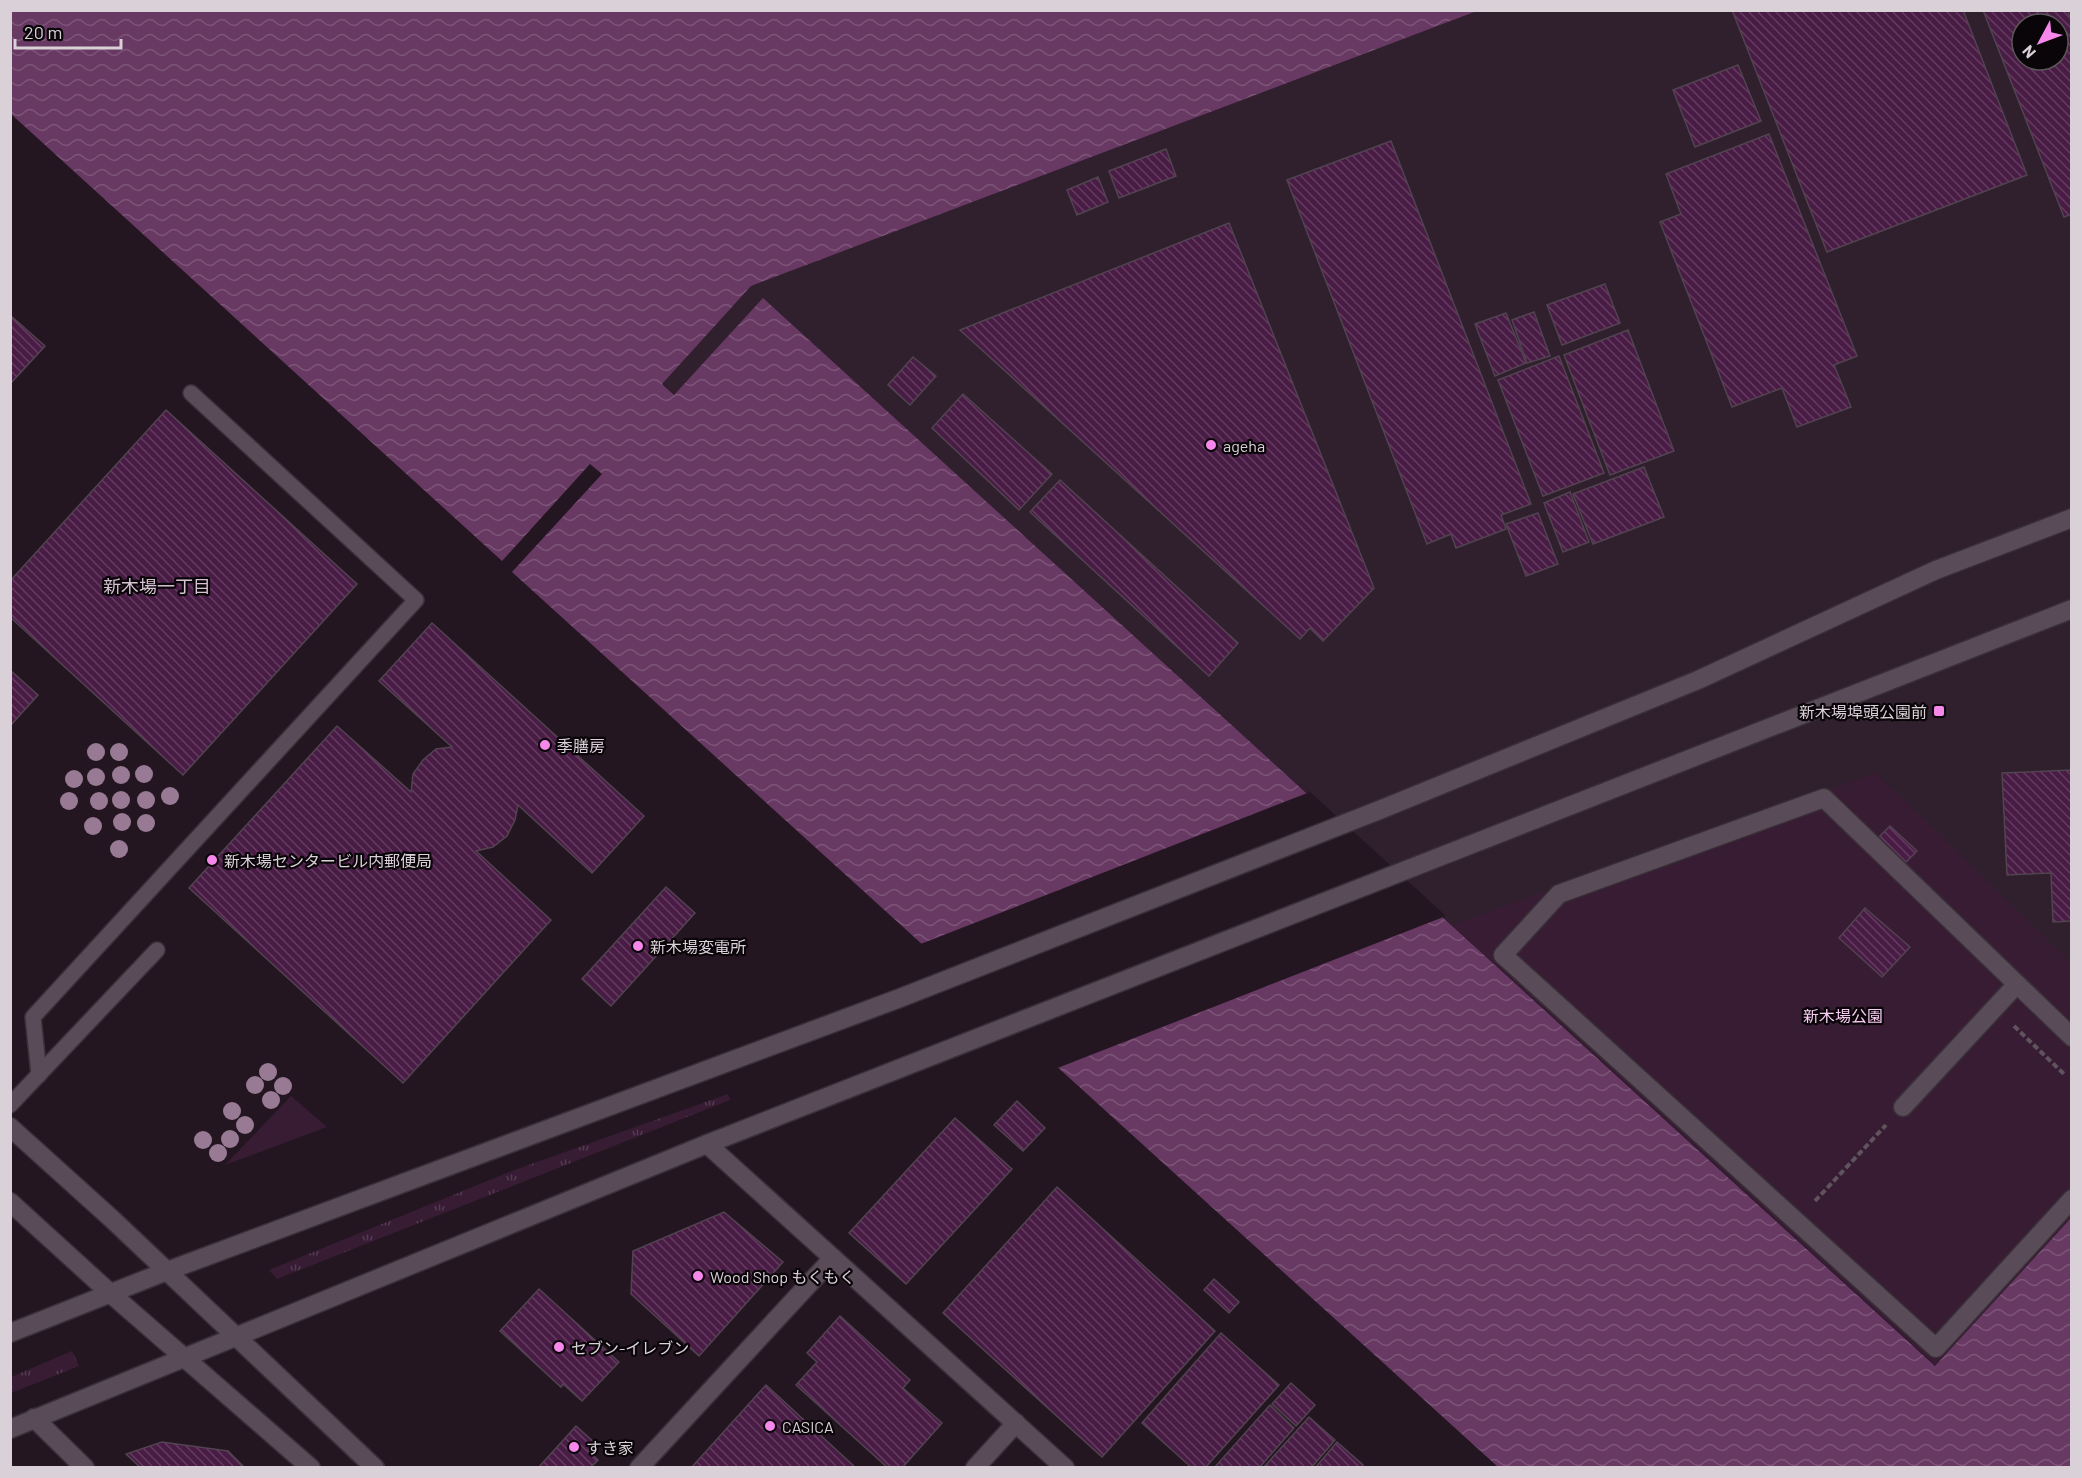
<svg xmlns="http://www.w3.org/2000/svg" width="2082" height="1478" viewBox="0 0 2082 1478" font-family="Barlow,'Noto Sans JP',sans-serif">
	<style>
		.built { fill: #30202e; fill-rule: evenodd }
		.grass { fill: url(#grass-tufts) }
		.green { fill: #371c34 }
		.water { fill: url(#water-waves) }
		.pier { fill: #231621 }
		.building { fill: url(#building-back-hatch); stroke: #51434f; stroke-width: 1.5; fill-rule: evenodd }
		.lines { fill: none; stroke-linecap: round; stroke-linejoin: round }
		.service-casing { stroke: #393037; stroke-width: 18 }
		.pedestrian-casing { stroke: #393037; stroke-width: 21 }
		.minor-casing { stroke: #393037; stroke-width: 21 }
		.tertiary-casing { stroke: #393037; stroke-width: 21 }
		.path { stroke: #5f545d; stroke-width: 4; stroke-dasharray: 6 3; stroke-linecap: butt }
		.service { stroke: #5a4b58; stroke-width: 15 }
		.pedestrian { stroke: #5a4b58; stroke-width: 18 }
		.minor { stroke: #5a4b58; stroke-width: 18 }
		.tertiary { stroke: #5a4b58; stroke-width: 18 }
		.tree { fill: #997a94 }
		.poi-dot { fill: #f788eb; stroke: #090508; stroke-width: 2 }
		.labels { text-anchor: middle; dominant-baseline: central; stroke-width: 4.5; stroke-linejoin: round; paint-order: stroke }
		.poi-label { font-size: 16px; fill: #dad1d8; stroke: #090508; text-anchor: start }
		.park-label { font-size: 16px; fill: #f9ccf2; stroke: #090508 }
		.neighbourhood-label { font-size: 18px; fill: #d5c3d2; stroke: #090508 }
	</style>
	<defs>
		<pattern id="grass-tufts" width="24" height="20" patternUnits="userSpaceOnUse" patternTransform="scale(1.5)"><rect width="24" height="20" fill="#371c34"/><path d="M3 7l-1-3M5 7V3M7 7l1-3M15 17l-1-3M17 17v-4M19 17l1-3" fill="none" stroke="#533c51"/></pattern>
		<pattern id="water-waves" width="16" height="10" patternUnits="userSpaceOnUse" patternTransform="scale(1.5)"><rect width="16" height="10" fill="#683963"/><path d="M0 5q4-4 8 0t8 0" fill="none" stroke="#7d5579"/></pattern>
		<pattern id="building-back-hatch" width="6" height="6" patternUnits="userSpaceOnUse" patternTransform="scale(1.5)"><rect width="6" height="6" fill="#491c45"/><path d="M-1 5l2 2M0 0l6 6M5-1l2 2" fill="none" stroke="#633c5f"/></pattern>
	</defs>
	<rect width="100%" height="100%" fill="#231621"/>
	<!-- built -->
	<path class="built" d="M 1477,11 L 2071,11 L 2071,1218 L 1936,1366 L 764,299 L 674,395 L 662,383 L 751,286 ZM 2022,24 L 2058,24 L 2058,60 L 2022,60 Z"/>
	<!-- grass -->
	<g class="grass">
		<path d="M 728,1094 L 730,1100 L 277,1279 L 269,1270 L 512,1171 Z"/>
		<path d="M 72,1351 L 79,1366 L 11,1393 L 11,1377 Z"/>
	</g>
	<!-- green -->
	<g class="green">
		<path d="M 1876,773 L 2071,963 L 2071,1218 L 1936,1366 L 1452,925 Z"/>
		<path d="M 291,1096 L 327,1127 L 225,1165 Z"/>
	</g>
	<!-- water -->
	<path class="water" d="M 10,11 L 1477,11 L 751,286 L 662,384 L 674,395 L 763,298 L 1935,1366 L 2071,1218 L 2071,1467 L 1498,1467 L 512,572 L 602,474 L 590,464 L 502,561 L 11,114 Z"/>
	<!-- pier -->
	<path class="pier" d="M 1310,792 L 1446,916 L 1055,1069 L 918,945 Z"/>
	<!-- building -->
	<g class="building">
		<path d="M 1732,10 L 1963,10 L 2027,175 L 1827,252 Z"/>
		<path d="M 1983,10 L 2067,10 L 2072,21 L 2072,214 L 2064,217 ZM 2022,24 L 2058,24 L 2058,60 L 2022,60 Z"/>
		<path d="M 1738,65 L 1761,121 L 1695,147 L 1673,90 Z"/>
		<path d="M 1769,134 L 1857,356 L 1834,365 L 1851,407 L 1797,427 L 1782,388 L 1732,407 L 1660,222 L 1681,214 L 1666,174 Z"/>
		<path d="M 1391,141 L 1531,504 L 1501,515 L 1506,529 L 1456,548 L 1451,534 L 1427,544 L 1287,180 Z"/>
		<path d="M 1166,149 L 1176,176 L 1119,198 L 1109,171 Z"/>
		<path d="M 1098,177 L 1108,202 L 1077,215 L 1067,190 Z"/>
		<path d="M 1229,223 L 1374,588 L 1323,641 L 1310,628 L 1300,639 L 960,330 Z"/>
		<path d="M 1605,284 L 1620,323 L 1562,345 L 1547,305 Z"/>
		<path d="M 1534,312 L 1550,356 L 1527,363 L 1512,320 Z"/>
		<path d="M 1506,313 L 1526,363 L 1495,376 L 1475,324 Z"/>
		<path d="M 10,315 L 45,346 L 10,384 Z"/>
		<path d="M 1628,330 L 1674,451 L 1610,475 L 1564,355 Z"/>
		<path d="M 1559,356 L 1604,473 L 1543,496 L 1498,380 Z"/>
		<path d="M 913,357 L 936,376 L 910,405 L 888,385 Z"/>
		<path d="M 963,394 L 1052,474 L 1019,510 L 932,428 Z"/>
		<path d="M 166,410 L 357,584 L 183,775 L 10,617 L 10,581 Z"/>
		<path d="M 1644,467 L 1664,517 L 1593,544 L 1573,494 Z"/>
		<path d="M 1060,480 L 1238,643 L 1209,676 L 1030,512 Z"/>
		<path d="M 1570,492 L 1589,542 L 1563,552 L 1544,503 Z"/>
		<path d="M 1538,513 L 1558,564 L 1526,576 L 1506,524 Z"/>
		<path d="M 432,623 L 644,816 L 592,873 L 518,805 L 515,820 L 507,836 L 493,847 L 476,851 L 551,920 L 403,1083 L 189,888 L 337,726 L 411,792 L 413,774 L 423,760 L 436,749 L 452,747 L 379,681 Z"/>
		<path d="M 10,670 L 38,695 L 10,726 Z"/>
		<path d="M 2072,770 L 2072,921 L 2053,922 L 2051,873 L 2007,875 L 2002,773 Z"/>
		<path d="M 1890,826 L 1917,851 L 1902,866 L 1876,840 Z"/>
		<path d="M 666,887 L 695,913 L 611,1006 L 582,979 Z"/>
		<path d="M 1865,908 L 1910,947 L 1882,977 L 1839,938 Z"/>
		<path d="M 1017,1101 L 1045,1128 L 1023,1151 L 994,1125 Z"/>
		<path d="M 955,1118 L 1012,1169 L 906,1284 L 849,1233 Z"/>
		<path d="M 1057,1187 L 1215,1331 L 1102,1457 L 943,1313 Z"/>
		<path d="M 724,1212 L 783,1262 L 699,1356 L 631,1294 L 633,1251 Z"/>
		<path d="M 1214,1279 L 1239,1302 L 1229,1313 L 1204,1290 Z"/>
		<path d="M 539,1289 L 619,1362 L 582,1401 L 563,1384 L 561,1387 L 500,1331 Z"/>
		<path d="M 840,1316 L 910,1380 L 903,1388 L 942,1423 L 902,1468 L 888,1468 L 796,1385 L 817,1362 L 807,1353 Z"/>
		<path d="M 1221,1333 L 1279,1385 L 1205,1468 L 1192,1468 L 1142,1423 Z"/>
		<path d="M 1291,1383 L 1315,1405 L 1296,1426 L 1272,1404 Z"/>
		<path d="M 766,1385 L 856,1468 L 691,1468 Z"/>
		<path d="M 1270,1405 L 1294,1428 L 1259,1468 L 1214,1468 Z"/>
		<path d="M 1309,1417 L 1335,1440 L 1311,1468 L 1263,1468 Z"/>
		<path d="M 576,1426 L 595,1443 L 588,1450 L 598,1460 L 590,1468 L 538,1468 Z"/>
		<path d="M 162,1442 L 228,1451 L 245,1468 L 141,1468 L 126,1454 Z"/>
		<path d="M 1337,1442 L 1363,1465 L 1361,1468 L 1315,1468 Z"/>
	</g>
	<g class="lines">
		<defs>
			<g id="service">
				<path d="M 39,1075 L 33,1017 L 416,600 L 191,393"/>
				<path d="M 10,1105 L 157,950"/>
			</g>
			<g id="pedestrian">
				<path d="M 2072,1037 L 1824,798 L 1559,894 L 1503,955 L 1936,1348 L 2072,1199"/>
				<path d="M 1903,1107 L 2017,984"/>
			</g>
			<g id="minor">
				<path d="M 707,1144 L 1065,1468"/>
				<path d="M 34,1418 L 85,1468"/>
				<path d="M 639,1468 L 833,1258"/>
				<path d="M 975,1468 L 1016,1423"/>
			</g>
			<g id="tertiary">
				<path d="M 10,1127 L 113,1220 L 375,1468"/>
				<path d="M 10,1202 L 110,1293 L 311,1468"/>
				<path d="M 10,1333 L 167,1271 L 900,998 L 1382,809 L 1698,680 L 1936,570 L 2072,518"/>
				<path d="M 10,1429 L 707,1144 L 2072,609"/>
			</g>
		</defs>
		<!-- service casing -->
		<use href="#service" class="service-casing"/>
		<!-- pedestrian casing -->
		<use href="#pedestrian" class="pedestrian-casing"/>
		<!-- minor casing -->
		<use href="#minor" class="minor-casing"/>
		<!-- tertiary casing -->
		<use href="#tertiary" class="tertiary-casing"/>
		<!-- path -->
		<g class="path">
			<path d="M 2014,1026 L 2065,1075"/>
			<path d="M 1815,1201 L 1886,1125"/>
		</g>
		<!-- service -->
		<use href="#service" class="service"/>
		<!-- pedestrian -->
		<use href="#pedestrian" class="pedestrian"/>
		<!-- minor -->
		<use href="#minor" class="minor"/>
		<!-- tertiary -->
		<use href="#tertiary" class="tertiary"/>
	</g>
	<!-- trees -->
	<g class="tree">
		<circle cx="96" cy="752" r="9"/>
		<circle cx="119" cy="752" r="9"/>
		<circle cx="144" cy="774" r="9"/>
		<circle cx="121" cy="775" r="9"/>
		<circle cx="96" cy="777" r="9"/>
		<circle cx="74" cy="779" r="9"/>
		<circle cx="170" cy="796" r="9"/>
		<circle cx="121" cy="800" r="9"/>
		<circle cx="146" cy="800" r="9"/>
		<circle cx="69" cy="801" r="9"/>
		<circle cx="99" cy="801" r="9"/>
		<circle cx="122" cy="822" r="9"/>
		<circle cx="146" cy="823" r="9"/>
		<circle cx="93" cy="826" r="9"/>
		<circle cx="119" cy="849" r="9"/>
		<circle cx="268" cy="1072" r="9"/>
		<circle cx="255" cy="1085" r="9"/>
		<circle cx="283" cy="1086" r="9"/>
		<circle cx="271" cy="1100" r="9"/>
		<circle cx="232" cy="1111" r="9"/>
		<circle cx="245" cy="1125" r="9"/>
		<circle cx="230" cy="1139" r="9"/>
		<circle cx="203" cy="1140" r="9"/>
		<circle cx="218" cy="1153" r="9"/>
	</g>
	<!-- markers -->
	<g class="poi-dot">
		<circle cx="1211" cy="445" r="6"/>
		<rect x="1933" y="705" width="12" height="12" rx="3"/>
		<circle cx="545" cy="745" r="6"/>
		<circle cx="212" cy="860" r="6"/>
		<circle cx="638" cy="946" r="6"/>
		<circle cx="698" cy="1276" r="6"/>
		<circle cx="559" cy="1347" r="6"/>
		<circle cx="770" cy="1426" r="6"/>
		<circle cx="574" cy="1447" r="6"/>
	</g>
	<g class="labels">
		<!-- poi labels -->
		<g class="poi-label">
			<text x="1223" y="445">ageha</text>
			<text x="1927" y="711" text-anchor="end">新木場埠頭公園前</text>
			<text x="557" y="745">季膳房</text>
			<text x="224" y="860">新木場センタービル内郵便局</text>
			<text x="650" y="946">新木場変電所</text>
			<text x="710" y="1276">Wood Shop もくもく</text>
			<text x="571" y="1347">セブン-イレブン</text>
			<text x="782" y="1426">CASICA</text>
			<text x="586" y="1447">すき家</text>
		</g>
		<!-- park labels -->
		<g class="park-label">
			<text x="1843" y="1015">新木場公園</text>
		</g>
		<!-- neighbourhood labels -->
		<g class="neighbourhood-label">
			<text x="157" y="586">新木場一丁目</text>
		</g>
	</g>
	<!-- border -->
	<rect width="2082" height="1478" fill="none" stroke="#dad1d8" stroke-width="24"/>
	<!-- north arrow -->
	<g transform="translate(2040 42) rotate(229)"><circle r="28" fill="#090508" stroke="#5d575b" stroke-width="1.5"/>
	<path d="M0-4.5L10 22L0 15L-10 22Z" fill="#f788eb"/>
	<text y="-9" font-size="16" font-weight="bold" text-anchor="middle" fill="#dad1d8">N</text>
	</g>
	<!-- scale -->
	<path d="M15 39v9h106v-9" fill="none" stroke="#dad1d8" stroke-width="3"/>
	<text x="24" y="39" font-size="18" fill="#dad1d8" stroke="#090508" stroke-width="4.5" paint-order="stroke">20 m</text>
</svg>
